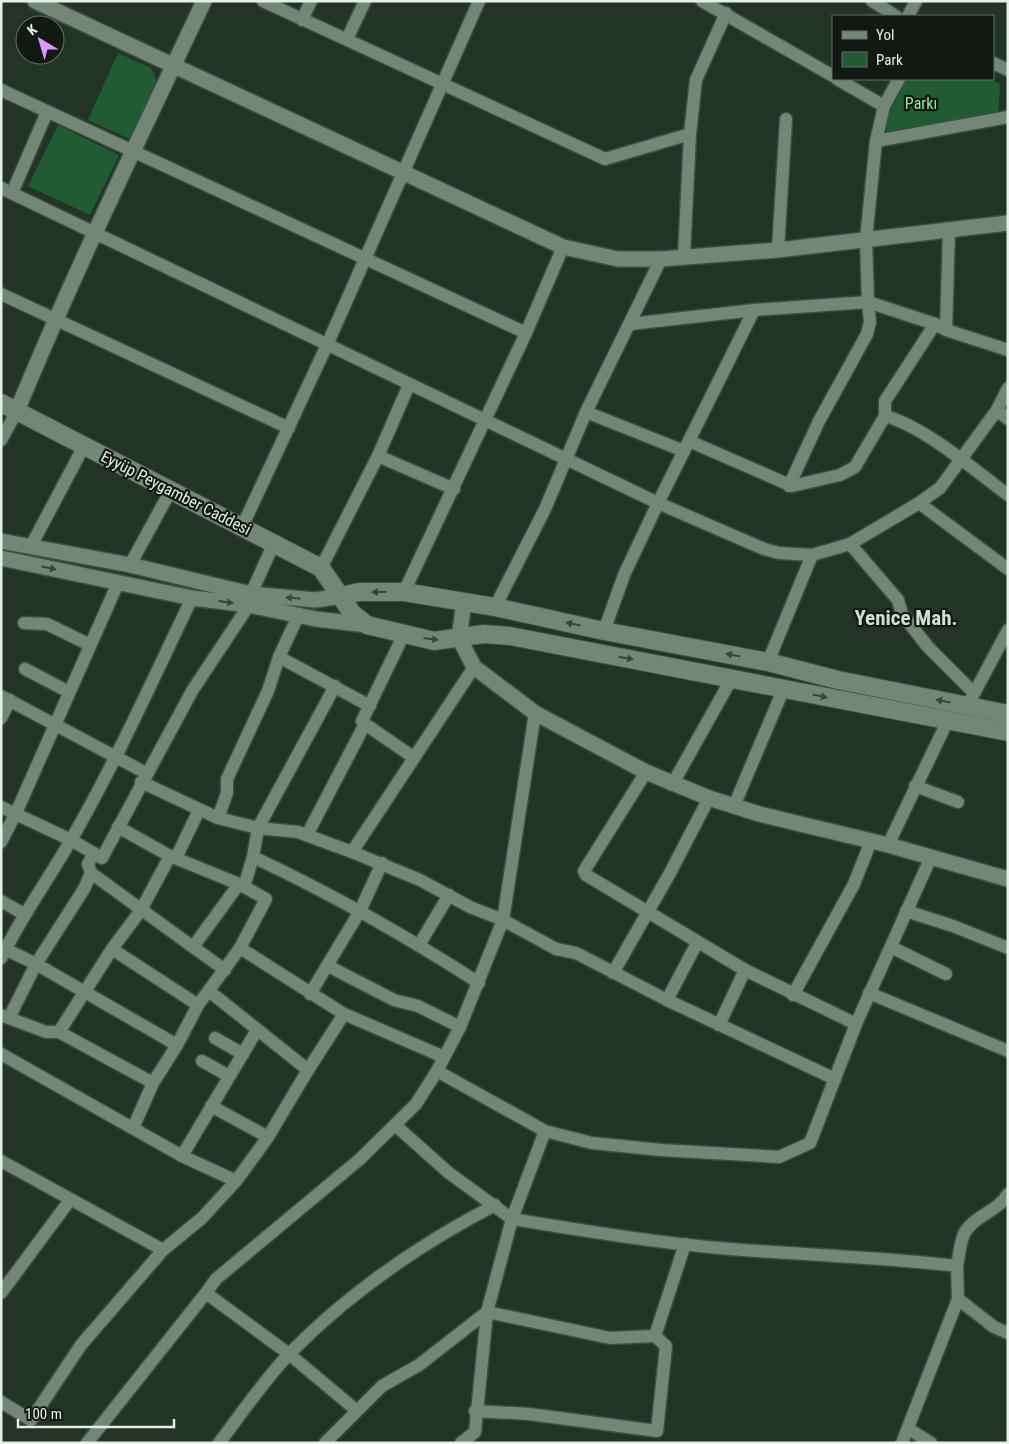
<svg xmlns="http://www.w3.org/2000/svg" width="1009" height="1444" viewBox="0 0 1009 1444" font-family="'Roboto Condensed',sans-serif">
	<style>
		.green { fill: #205b32 }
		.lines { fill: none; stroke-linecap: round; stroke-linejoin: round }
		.minor-casing { stroke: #3f4e43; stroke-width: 15 }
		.tertiary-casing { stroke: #3f4e43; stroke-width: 18 }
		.secondary-casing { stroke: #3f4e43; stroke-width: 20 }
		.minor { stroke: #748777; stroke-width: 12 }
		.tertiary { stroke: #748777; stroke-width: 15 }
		.secondary { stroke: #748777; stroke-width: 18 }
		.oneway { fill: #39453b }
		.labels { text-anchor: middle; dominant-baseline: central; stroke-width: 4.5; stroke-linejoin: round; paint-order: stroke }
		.park-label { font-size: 16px; fill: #8eeaa3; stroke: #121913 }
		.street-label { font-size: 16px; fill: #e5efe7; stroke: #121913 }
		.district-label { font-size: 21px; font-weight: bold; fill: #cde1d0; stroke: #121913 }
	</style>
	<rect width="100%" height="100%" fill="#233326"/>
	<!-- green -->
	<g class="green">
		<path d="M 118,53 L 151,68 L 159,85 L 134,141 L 88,120 Z"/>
		<path d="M 907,79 L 990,79 L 1000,84 L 998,116 L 879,132 Z"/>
		<path d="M 58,125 L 119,155 L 90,215 L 28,186 Z"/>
	</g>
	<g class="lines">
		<defs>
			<g id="minor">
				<path d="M 263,1 L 605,159 L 690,134"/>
				<path d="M 702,1 L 833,76"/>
				<path d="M 872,1 L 896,16"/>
				<path d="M 908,16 L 916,1"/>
				<path d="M 302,20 L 311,1"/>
				<path d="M 347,39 L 365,1"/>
				<path d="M 993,63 L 1008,70"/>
				<path d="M 837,79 L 884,106"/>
				<path d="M 1,90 L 526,333"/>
				<path d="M 876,141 L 1008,117"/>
				<path d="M 1,188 L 658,503 L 754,310 L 868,302 L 866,239 L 876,141 L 884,106 L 899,79"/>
				<path d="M 12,193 L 47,112"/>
				<path d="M 778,250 L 786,119"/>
				<path d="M 684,256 L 690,134 L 696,80 L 726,13"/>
				<path d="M 1,294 L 289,428"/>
				<path d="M 630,324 L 754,310"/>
				<path d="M 946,330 L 1008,350"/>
				<path d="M 1008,388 L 997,410 L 1008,419"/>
				<path d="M 586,412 L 684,451"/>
				<path d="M 885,416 C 925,427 973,469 1008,495"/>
				<path d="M 1,440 L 17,411"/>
				<path d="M 689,441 L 792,486 L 840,475 L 855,467 L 885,416 L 885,401 L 935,324 L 946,330 L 949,231"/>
				<path d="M 378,456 L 454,489"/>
				<path d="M 789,486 L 819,421 L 867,334 L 870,322 L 868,302 L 935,324"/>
				<path d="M 919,503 L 1008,569"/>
				<path d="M 242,527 L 327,345 L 479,1"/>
				<path d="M 850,544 L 898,600 L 902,614 L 928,647 L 974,693"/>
				<path d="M 31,546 L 84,446"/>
				<path d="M 130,565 L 171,490"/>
				<path d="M 321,568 L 378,456 L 409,385"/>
				<path d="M 404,592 L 526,333 L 563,247"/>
				<path d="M 251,594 L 274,543"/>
				<path d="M 495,607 L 545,509 L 586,412 L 661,259"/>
				<path d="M 24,623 L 47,624 L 90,645"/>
				<path d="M 604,631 L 624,575 L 658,503 L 764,549 L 779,553 L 812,555 L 850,544 L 919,503 L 940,488 L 997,410"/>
				<path d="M 279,657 L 370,706"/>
				<path d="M 768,662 L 812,555"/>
				<path d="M 474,667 L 352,852 L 420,880 L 470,907 L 503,920 L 556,949 L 576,953 L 667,1000 L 835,1079"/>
				<path d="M 25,669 L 69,692"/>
				<path d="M 1,696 L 146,773"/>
				<path d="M 971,699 L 1008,630"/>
				<path d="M 1,718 L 10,700"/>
				<path d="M 365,724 L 413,757"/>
				<path d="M 646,772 L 584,871 L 586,875 L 745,970 L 856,1024"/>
				<path d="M 141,782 L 218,818 L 258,828 L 335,686"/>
				<path d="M 672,785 L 732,678"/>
				<path d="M 915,786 L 958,802"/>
				<path d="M 734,806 L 784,688"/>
				<path d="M 1,807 L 71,840 L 102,858 L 192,691 L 249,605"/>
				<path d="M 218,818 L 227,793 L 227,779 L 268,691 L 279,657 L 299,614"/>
				<path d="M 118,827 L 170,856 L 239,884 L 266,899 L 240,948 L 198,1005 L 177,1045 L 153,1083 L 133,1128"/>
				<path d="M 307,835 L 365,724 L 362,721 L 404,634"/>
				<path d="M 1,842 L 16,813 L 118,583"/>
				<path d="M 888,845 L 948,720"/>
				<path d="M 253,857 C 332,894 406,936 479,983"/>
				<path d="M 176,858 L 199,810"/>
				<path d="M 91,873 L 193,947"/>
				<path d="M 244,887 L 253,857 L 258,828 L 298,832 L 352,852"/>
				<path d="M 1,901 L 24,914"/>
				<path d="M 906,911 L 953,926 L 1008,948"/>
				<path d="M 419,945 L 449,895"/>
				<path d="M 1,947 L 36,964 L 177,1045"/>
				<path d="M 891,947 L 946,974"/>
				<path d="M 112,949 L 198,1005"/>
				<path d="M 1,958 C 21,917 48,880 71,840 C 116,762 153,679 192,598"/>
				<path d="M 328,966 L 394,1000 L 418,1006 L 460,1027"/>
				<path d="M 225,970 L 193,947 L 239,884"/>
				<path d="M 613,973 L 670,873 L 709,798"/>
				<path d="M 209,991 L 308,1070 L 344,1014 L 240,948"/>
				<path d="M 869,993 L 1008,1051"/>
				<path d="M 310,994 L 360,911 L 382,863"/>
				<path d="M 793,995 L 854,884 L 871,841"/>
				<path d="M 667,1000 L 697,943"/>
				<path d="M 344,1014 L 444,1057"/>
				<path d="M 1,1015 L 46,1032 L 59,1032 L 153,1083"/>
				<path d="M 9,1018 L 36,964 L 84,889 L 91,873 L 88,864 L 94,853"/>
				<path d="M 719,1025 L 745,970"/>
				<path d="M 257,1030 L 182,1156 L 236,1181 L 268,1137 L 308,1070"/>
				<path d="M 59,1032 L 112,949 L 141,910 L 170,856"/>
				<path d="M 215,1038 L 243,1054"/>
				<path d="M 1,1054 L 182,1156"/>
				<path d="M 202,1061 L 229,1076"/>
				<path d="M 437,1071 L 545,1131 L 592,1143 L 661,1150 L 779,1157 L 810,1143 L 856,1024 L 931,857"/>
				<path d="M 211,1106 L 268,1137"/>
				<path d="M 545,1131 L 512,1219 C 585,1231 657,1243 730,1249 C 806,1255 882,1257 957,1266 L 958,1299 L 902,1443"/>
				<path d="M 1,1161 L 163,1250 L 81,1345 L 31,1420 L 1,1402"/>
				<path d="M 163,1250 L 202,1218 L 236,1181"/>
				<path d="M 957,1266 C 959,1256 960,1243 964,1234 C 974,1215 998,1212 1008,1194"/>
				<path d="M 1,1293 L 70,1200"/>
				<path d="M 958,1299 L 994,1327 L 1008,1333"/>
				<path d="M 356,1410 L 289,1354 L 206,1293 L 216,1279 L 360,1159 L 416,1104 L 437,1071 L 460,1027 L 503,920 L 535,713"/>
				<path d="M 475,1411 L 529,1414 L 657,1431 L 666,1346 L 655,1336"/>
				<path d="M 909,1429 L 931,1443"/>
				<path d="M 87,1443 L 206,1293"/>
				<path d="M 219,1443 C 242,1413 264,1380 290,1353 C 349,1293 420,1244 495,1205"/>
				<path d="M 325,1443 L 382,1386 L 419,1365 L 487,1312 L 512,1219 L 449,1173 L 395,1125"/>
				<path d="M 461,1443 L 475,1432 L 487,1312 L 610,1338 L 655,1336 L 685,1244"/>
			</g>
			<g id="tertiary">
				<path d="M 35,1 L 563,247 L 618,259 L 661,259 L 778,250 L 1008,223"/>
				<path d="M 17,411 C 74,272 140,137 204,1"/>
				<path d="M 1,541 L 130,565 L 251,594 L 315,600 L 342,596"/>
				<path d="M 1,558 L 192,598 L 249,605 L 316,619 L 367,625"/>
				<path d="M 464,602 L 459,638 L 474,667 L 535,713 L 646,772 L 709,798 L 759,814 L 888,845 L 1008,879"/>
			</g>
			<g id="secondary">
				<path d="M 1,403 L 321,568 L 352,613 L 367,625 L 434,641 L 484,634 L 510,636 L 1008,732"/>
				<path d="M 342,596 L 359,592 L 404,592 L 495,607 L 604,631 L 768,662 L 838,680 L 1008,714"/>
			</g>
		</defs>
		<!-- minor casing -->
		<use href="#minor" class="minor-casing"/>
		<!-- tertiary casing -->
		<use href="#tertiary" class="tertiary-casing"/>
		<!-- secondary casing -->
		<use href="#secondary" class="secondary-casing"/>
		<!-- minor -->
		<use href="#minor" class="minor"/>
		<!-- tertiary -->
		<use href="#tertiary" class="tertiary"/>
		<!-- secondary -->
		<use href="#secondary" class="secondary"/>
	</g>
	<!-- one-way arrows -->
	<defs><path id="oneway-solid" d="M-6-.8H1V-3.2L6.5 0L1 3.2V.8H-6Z" transform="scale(1.25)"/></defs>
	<g class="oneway">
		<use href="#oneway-solid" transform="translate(49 568) rotate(12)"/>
		<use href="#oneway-solid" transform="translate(379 592) rotate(179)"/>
		<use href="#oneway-solid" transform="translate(293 598) rotate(-174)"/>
		<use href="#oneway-solid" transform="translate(226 602) rotate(8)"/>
		<use href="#oneway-solid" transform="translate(573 624) rotate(-168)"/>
		<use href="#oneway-solid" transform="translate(431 639) rotate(7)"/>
		<use href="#oneway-solid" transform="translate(733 655) rotate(-169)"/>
		<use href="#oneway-solid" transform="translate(626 658) rotate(10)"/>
		<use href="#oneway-solid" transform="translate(820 696) rotate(12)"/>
		<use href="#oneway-solid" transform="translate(943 701) rotate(-169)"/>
	</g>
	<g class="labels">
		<!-- park labels -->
		<g class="park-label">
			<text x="921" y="103">Parkı</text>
		</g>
		<!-- street labels -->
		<g class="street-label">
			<text transform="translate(176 493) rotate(27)">Eyyüp Peygamber Caddesi</text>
		</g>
		<!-- district labels -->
		<g class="district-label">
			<text x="906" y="618">Yenice Mah.</text>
		</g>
	</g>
	<!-- border -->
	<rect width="1009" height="1444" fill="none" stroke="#e5efe7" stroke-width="5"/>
	<!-- legend -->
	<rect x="832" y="15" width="162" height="65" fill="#121913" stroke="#666f68"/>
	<rect x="842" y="31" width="25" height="8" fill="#748777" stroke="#666f68"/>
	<text x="876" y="40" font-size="15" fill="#e5efe7">Yol</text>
	<rect x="842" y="52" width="25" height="15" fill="#205b32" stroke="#666f68"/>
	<text x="876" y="65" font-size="15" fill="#e5efe7">Park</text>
	<!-- north arrow -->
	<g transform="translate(40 40) rotate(322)"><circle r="24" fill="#121913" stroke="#666f68"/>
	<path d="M0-4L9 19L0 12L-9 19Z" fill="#d79bf9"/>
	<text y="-8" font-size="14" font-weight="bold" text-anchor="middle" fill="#e5efe7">K</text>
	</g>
	<!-- scale -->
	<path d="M18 1419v8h156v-8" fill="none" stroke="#e5efe7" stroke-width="2.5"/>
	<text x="25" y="1419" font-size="15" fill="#e5efe7" stroke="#121913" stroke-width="4" paint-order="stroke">100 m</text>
</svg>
